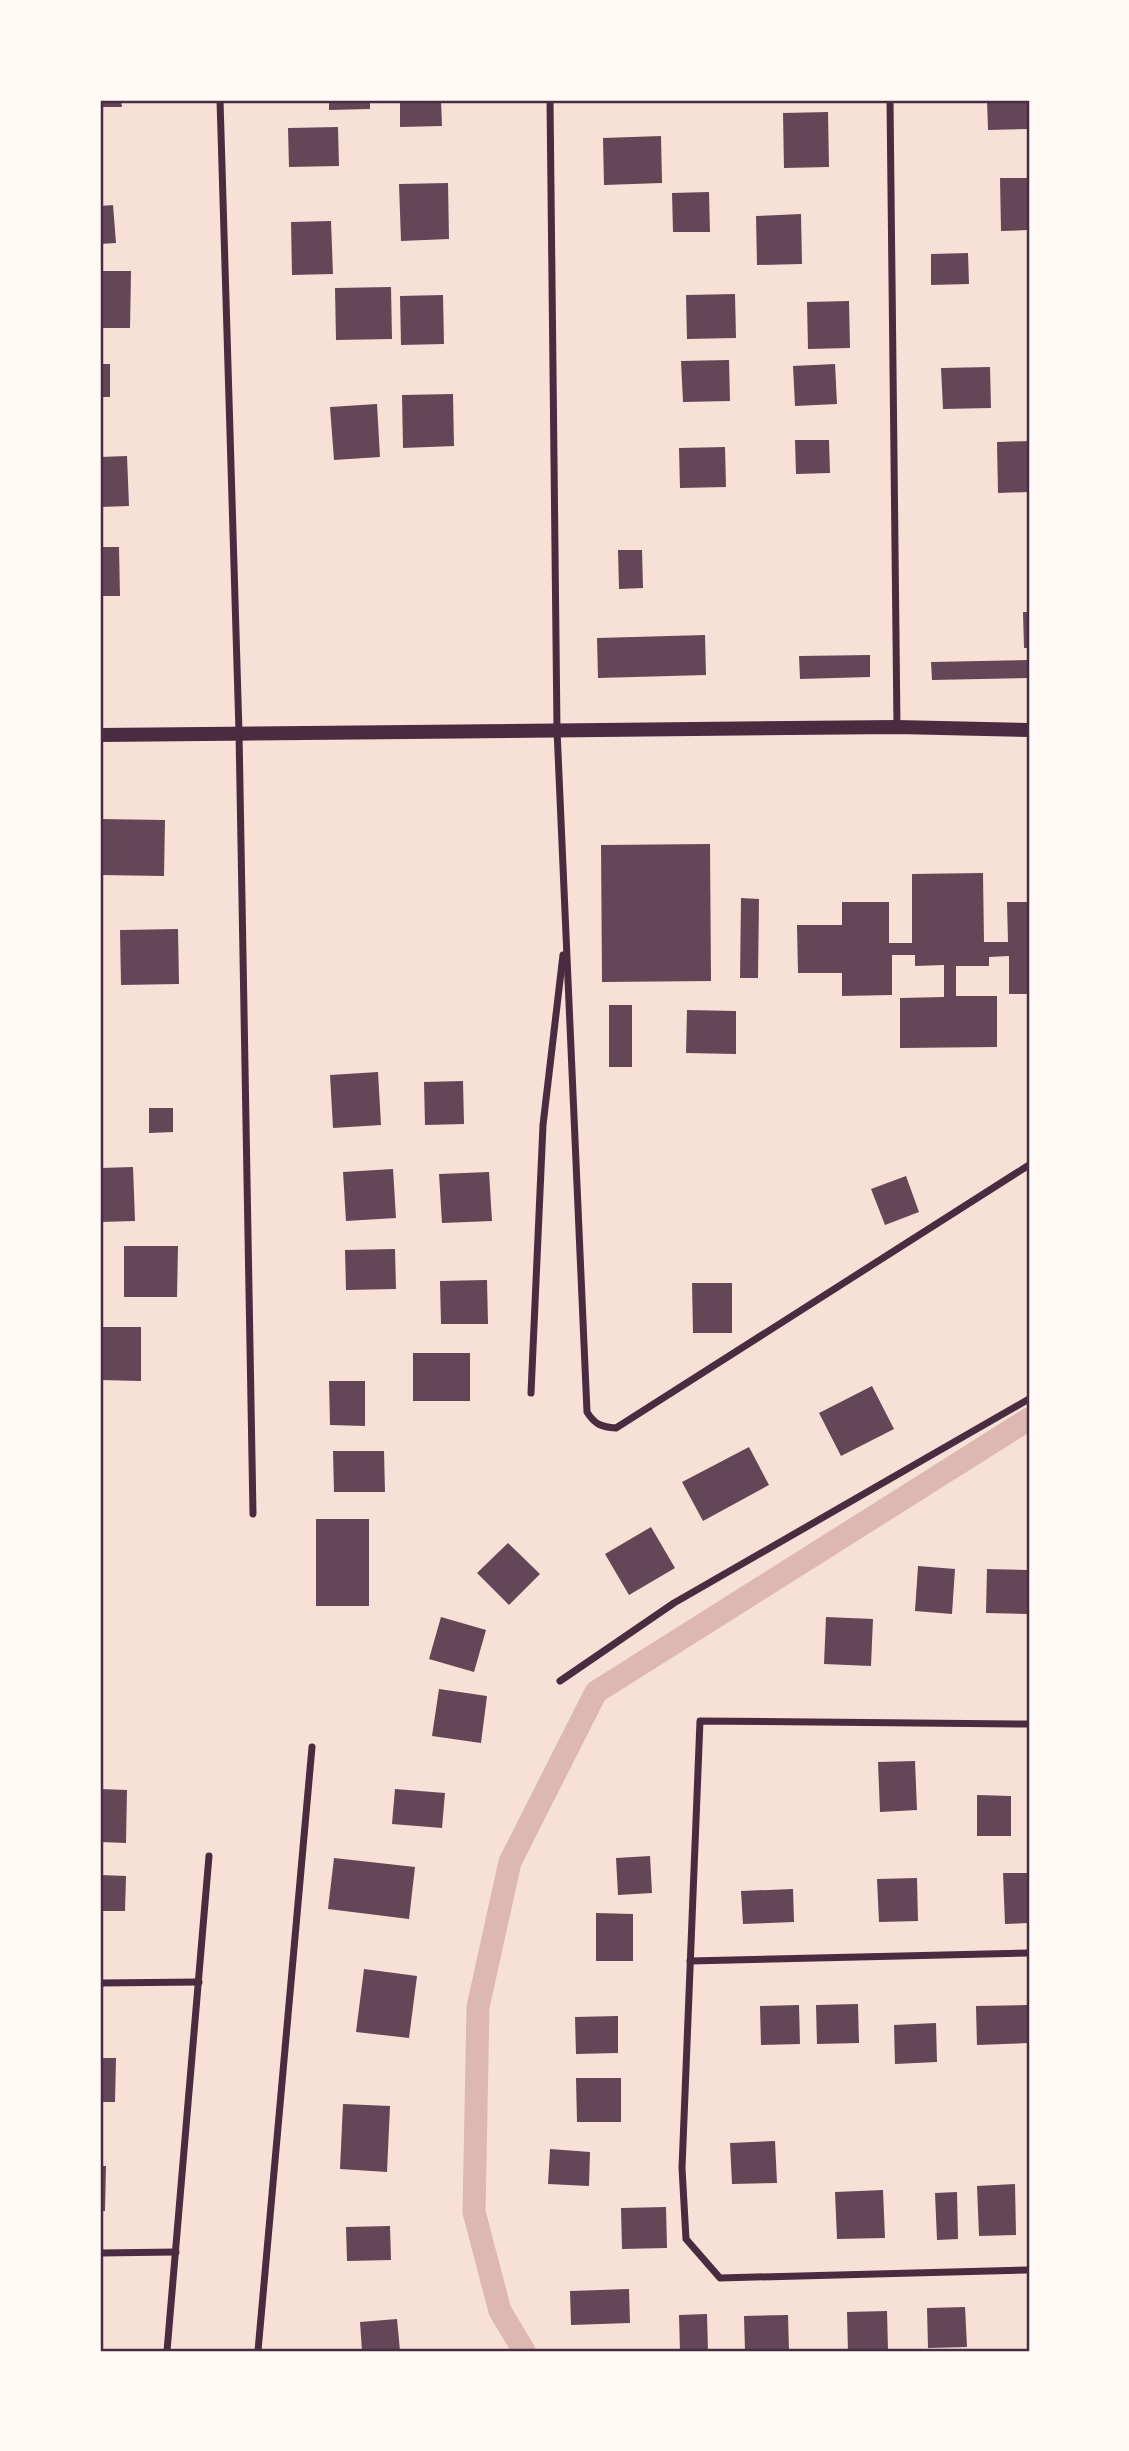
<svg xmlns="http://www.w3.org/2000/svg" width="1129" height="2451" viewBox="0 0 1129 2451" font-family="'PT Sans Narrow',sans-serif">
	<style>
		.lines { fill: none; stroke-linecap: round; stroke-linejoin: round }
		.canal { stroke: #dcb8b0; stroke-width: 23 }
		.building { fill: #644757 }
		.minor { stroke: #4a2c40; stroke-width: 7 }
		.secondary { stroke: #4a2c40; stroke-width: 14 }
		.neatline { fill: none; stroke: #4a2c40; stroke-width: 2.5 }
	</style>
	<rect width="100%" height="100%" fill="#f7e1d7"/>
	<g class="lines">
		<!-- canal -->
		<path class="canal" d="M 524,2351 L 500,2311 L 474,2212 L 478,2007 L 510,1862 L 596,1692 L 1029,1419"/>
	</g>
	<!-- building -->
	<g class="building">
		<path d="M 100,100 L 121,100 L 122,107 L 100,107 Z"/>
		<path d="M 329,100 L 370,100 L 370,109 L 329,110 Z"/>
		<path d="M 400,100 L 441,100 L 442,126 L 400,127 Z"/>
		<path d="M 987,100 L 1029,100 L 1029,129 L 988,130 Z"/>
		<path d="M 828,112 L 829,167 L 784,168 L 783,113 Z"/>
		<path d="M 338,127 L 339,166 L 289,167 L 288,128 Z"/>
		<path d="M 661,136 L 662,183 L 604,185 L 603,138 Z"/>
		<path d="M 1000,178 L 1029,178 L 1029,230 L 1001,231 Z"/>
		<path d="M 448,183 L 449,239 L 401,241 L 399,184 Z"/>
		<path d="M 709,192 L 710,232 L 673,232 L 672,193 Z"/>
		<path d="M 113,205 L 116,243 L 100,244 L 100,206 Z"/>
		<path d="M 801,214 L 802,264 L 757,265 L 756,216 Z"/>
		<path d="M 331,221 L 333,274 L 292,275 L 291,222 Z"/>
		<path d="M 968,253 L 969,284 L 931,285 L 931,254 Z"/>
		<path d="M 100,271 L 131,271 L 130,328 L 100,328 Z"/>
		<path d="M 391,287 L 392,339 L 336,340 L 335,288 Z"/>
		<path d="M 735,294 L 736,338 L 687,339 L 686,295 Z"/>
		<path d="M 443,295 L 444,344 L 401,345 L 400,296 Z"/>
		<path d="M 849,301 L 850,348 L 808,349 L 807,302 Z"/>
		<path d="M 729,360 L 730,401 L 683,402 L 681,361 Z"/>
		<rect x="100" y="364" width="10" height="33"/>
		<path d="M 835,364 L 837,404 L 795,406 L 793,366 Z"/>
		<path d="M 990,367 L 991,408 L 943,409 L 941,368 Z"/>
		<path d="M 453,394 L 454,446 L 403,448 L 402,395 Z"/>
		<path d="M 377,404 L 380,457 L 334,460 L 330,407 Z"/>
		<path d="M 795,440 L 829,440 L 830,473 L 796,474 Z"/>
		<path d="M 1029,441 L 1029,492 L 998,493 L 997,442 Z"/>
		<path d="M 725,447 L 726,487 L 680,488 L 679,448 Z"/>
		<path d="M 127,456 L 129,506 L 100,507 L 100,457 Z"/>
		<path d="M 100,547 L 119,547 L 120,596 L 100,596 Z"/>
		<path d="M 618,550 L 642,550 L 643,588 L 619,589 Z"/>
		<path d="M 1023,612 L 1029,612 L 1029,648 L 1024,648 Z"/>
		<path d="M 705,635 L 706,675 L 598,678 L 597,638 Z"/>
		<path d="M 870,655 L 870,677 L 800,679 L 799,656 Z"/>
		<path d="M 1029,660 L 1029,678 L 932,680 L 931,662 Z"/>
		<path d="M 100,819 L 165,820 L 164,876 L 100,875 Z"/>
		<path d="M 710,844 L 711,981 L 602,982 L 601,845 Z"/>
		<path d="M 983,873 L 984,942 L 1008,942 L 1007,902 L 1029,902 L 1029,994 L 1009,994 L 1009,956 L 989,957 L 989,966 L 956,966 L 956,996 L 997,996 L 997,1047 L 900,1048 L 900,998 L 944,997 L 944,965 L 915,966 L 915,955 L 892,955 L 892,995 L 842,996 L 842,973 L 798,973 L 797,925 L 842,925 L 842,902 L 889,902 L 889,943 L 912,943 L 912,874 Z"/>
		<path d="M 741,898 L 759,899 L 758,978 L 740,978 Z"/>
		<path d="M 178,929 L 179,984 L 121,985 L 120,930 Z"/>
		<rect x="609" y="1005" width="23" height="62"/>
		<path d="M 687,1010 L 736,1011 L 736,1054 L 686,1053 Z"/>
		<path d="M 378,1072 L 381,1125 L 333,1128 L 330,1075 Z"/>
		<path d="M 463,1081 L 464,1124 L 425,1125 L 424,1082 Z"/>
		<path d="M 149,1108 L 173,1108 L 173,1132 L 149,1133 Z"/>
		<path d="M 133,1167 L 135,1221 L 100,1222 L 100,1168 Z"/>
		<path d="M 393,1169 L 396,1218 L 346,1221 L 343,1172 Z"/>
		<path d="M 489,1172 L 492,1221 L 442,1223 L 439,1174 Z"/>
		<path d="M 906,1176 L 919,1212 L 885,1225 L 871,1189 Z"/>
		<path d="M 124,1246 L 178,1246 L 177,1297 L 124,1297 Z"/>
		<path d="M 395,1249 L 396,1289 L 346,1290 L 345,1250 Z"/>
		<path d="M 487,1280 L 488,1324 L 441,1324 L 440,1281 Z"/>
		<path d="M 692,1283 L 732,1283 L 732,1333 L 693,1333 Z"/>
		<path d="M 100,1327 L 141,1327 L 141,1381 L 100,1380 Z"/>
		<rect x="413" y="1353" width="57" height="48"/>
		<path d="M 329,1381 L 365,1381 L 365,1426 L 330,1425 Z"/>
		<path d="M 872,1386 L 894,1429 L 841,1456 L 819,1413 Z"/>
		<path d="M 749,1447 L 769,1485 L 703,1521 L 682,1482 Z"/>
		<path d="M 333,1451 L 384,1451 L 385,1492 L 334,1492 Z"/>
		<rect x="316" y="1519" width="53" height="87"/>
		<path d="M 651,1527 L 675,1568 L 629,1595 L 605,1554 Z"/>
		<path d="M 508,1543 L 540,1574 L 509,1605 L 477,1573 Z"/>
		<path d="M 918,1566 L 955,1569 L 952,1614 L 915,1611 Z"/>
		<path d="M 987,1569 L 1029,1570 L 1029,1614 L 986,1613 Z"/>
		<path d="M 441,1617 L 486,1630 L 474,1672 L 429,1659 Z"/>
		<path d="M 826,1617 L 873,1619 L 871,1666 L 824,1664 Z"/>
		<path d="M 439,1689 L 487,1696 L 481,1743 L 432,1736 Z"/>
		<path d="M 915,1761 L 917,1810 L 880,1812 L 878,1762 Z"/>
		<path d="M 100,1789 L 127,1790 L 126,1843 L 100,1842 Z"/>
		<path d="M 395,1789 L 445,1793 L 442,1828 L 392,1824 Z"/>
		<path d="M 977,1795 L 1011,1796 L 1011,1836 L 977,1836 Z"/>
		<path d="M 650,1856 L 652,1893 L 618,1895 L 616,1858 Z"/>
		<path d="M 334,1858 L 415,1867 L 409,1919 L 328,1909 Z"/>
		<path d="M 1003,1873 L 1029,1873 L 1029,1923 L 1005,1924 Z"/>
		<path d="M 100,1875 L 126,1876 L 125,1911 L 100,1911 Z"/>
		<path d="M 917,1878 L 918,1921 L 879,1922 L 877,1879 Z"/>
		<path d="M 793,1889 L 794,1922 L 743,1924 L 741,1891 Z"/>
		<path d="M 596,1913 L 633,1914 L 633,1961 L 596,1961 Z"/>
		<path d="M 364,1969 L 417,1976 L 409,2038 L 356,2032 Z"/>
		<path d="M 858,2004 L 859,2043 L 817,2044 L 816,2005 Z"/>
		<path d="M 799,2005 L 800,2044 L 761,2045 L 760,2006 Z"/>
		<path d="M 1027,2005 L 1029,2043 L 977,2045 L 976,2006 Z"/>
		<path d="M 618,2016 L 618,2053 L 576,2054 L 575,2017 Z"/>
		<path d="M 936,2023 L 937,2062 L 895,2064 L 894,2025 Z"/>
		<path d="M 100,2058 L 116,2058 L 115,2102 L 100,2102 Z"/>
		<path d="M 576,2078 L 621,2078 L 621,2122 L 577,2122 Z"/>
		<path d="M 343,2104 L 390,2106 L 387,2172 L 340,2169 Z"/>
		<path d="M 775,2141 L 777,2183 L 732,2184 L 730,2143 Z"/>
		<path d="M 550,2149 L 590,2152 L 589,2186 L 548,2184 Z"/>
		<path d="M 100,2166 L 106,2166 L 105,2211 L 100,2211 Z"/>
		<path d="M 1015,2184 L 1016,2235 L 979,2236 L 977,2186 Z"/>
		<path d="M 883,2190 L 885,2238 L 837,2239 L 835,2192 Z"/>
		<path d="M 957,2192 L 958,2239 L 937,2240 L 935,2193 Z"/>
		<path d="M 666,2207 L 667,2248 L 622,2249 L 621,2208 Z"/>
		<path d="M 390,2226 L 391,2260 L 347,2261 L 346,2227 Z"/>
		<path d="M 629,2289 L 630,2323 L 571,2325 L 570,2291 Z"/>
		<path d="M 965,2307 L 967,2347 L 928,2348 L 927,2308 Z"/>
		<path d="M 887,2311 L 888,2350 L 848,2351 L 847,2312 Z"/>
		<path d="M 707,2314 L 708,2351 L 680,2351 L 679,2315 Z"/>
		<path d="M 788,2315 L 789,2351 L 745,2351 L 744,2316 Z"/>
		<path d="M 397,2319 L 400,2351 L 362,2351 L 360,2322 Z"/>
	</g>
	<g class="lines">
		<!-- minor -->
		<g class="minor">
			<path d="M 220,100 L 239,732 L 253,1514"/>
			<path d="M 550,100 L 557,730 L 587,1412 C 595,1425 602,1427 616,1428 L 1029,1165"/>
			<path d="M 890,100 L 897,726"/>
			<path d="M 531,1393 L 543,1125 L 563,955"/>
			<path d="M 560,1681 L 674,1603 L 1029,1399"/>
			<path d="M 1029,1724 L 700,1721 L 682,2168 L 686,2239 L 720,2278 L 1029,2270"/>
			<path d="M 690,1961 L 1029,1953"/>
			<path d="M 100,1983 L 199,1982"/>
			<path d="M 100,2253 L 176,2252"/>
			<path d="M 167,2351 L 209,1856"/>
			<path d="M 258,2351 L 312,1747"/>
		</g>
		<!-- secondary -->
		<path class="secondary" d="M 100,735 L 897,727 L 1029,730"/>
	</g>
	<!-- border -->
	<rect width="1129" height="2451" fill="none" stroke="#fffaf5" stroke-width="203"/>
	<rect x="102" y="102" width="926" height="2248" class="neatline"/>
</svg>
